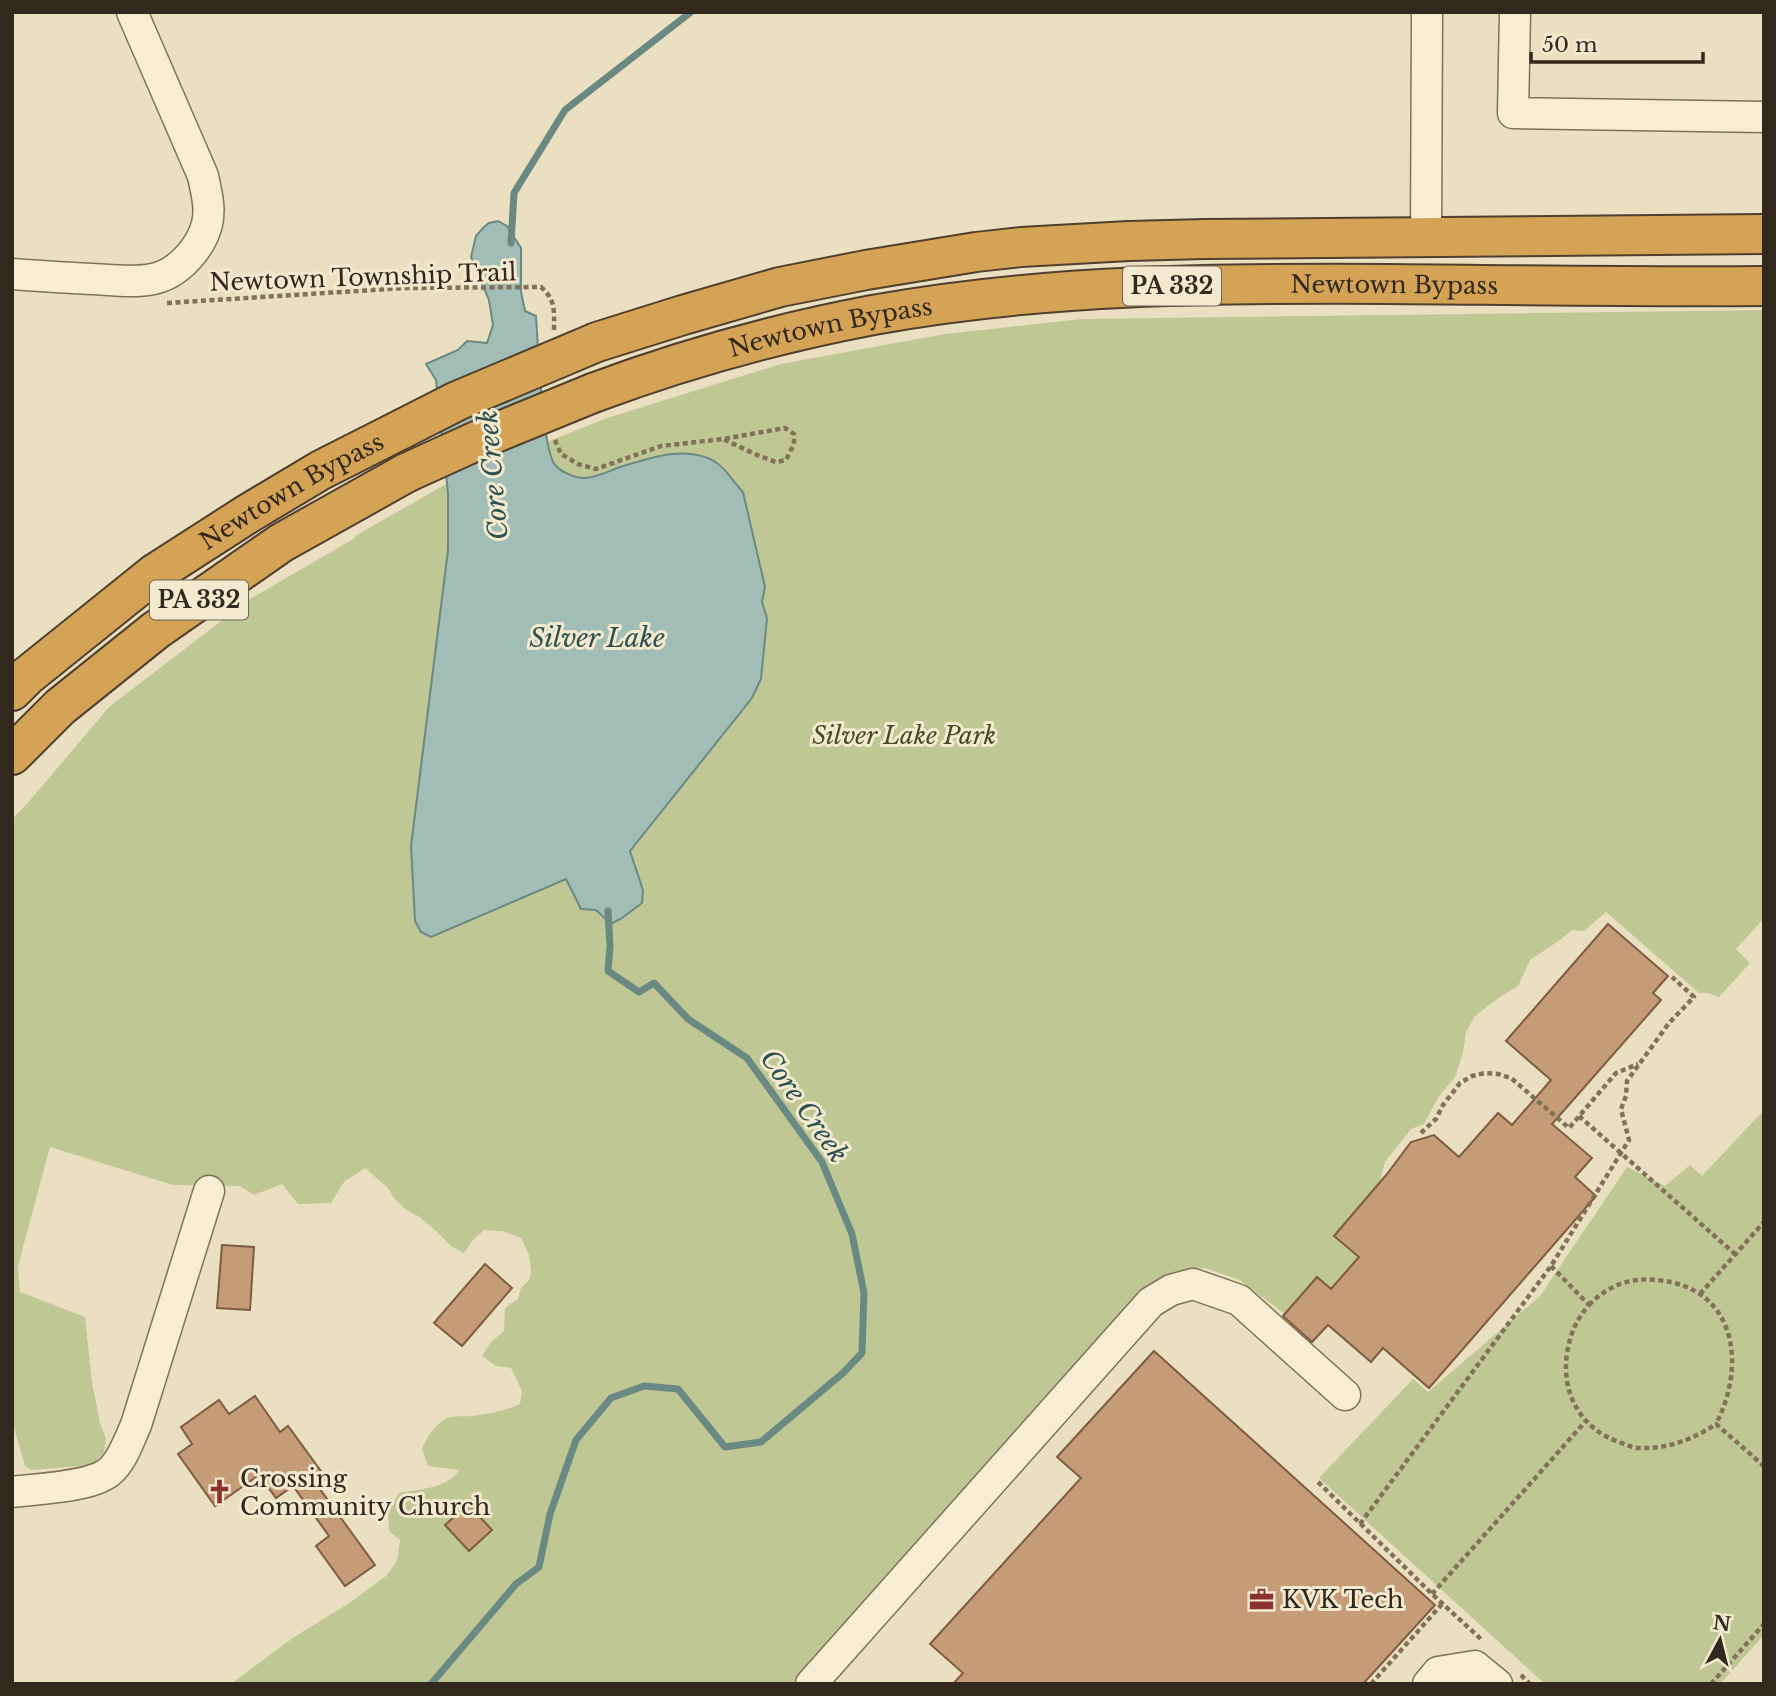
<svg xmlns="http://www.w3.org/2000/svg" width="1776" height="1696" viewBox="0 0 1776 1696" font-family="'Libre Baskerville',serif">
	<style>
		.green { fill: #bfc795 }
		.water { fill: #a2bcb6; stroke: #6b8983; stroke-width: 2 }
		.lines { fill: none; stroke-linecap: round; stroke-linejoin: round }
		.stream { stroke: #6b8983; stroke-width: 7 }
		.building { fill: #c59c78; stroke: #7f5c41; stroke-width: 2 }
		.minor-casing { stroke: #817159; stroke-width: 33 }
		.highway-casing { stroke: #4f3f2e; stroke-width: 42 }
		.path { stroke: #817159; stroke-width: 4.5; stroke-dasharray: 5 3.5; stroke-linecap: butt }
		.minor { stroke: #f6edd2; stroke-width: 30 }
		.highway { stroke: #d4a355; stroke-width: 38 }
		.highway-bridge-casing { stroke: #4f3f2e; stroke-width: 42; stroke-linecap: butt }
		.highway-bridge { stroke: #d4a355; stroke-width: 38 }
		.labels { text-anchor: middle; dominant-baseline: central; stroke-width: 6; stroke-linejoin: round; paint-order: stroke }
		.shield { fill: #f2e9cf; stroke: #6c6252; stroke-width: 2 }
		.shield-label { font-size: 23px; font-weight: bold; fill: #32281d }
		.street-label { font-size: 24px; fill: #32281d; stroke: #f2e9cf }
		.park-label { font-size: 24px; font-style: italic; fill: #414d25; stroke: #f2e9cf }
		.poi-label { font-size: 24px; fill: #32281d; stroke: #f2e9cf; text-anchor: start }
		.water-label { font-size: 26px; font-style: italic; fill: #2d5150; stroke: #f2e9cf }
	</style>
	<rect width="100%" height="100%" fill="#eadfc0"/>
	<!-- green -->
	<g class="green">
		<path d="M 1764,310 L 1764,918 L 1736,949 L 1750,963 L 1719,997 L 1708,993 L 1699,993 L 1606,912 L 1584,931 L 1572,930 L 1560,940 L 1530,960 L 1518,986 L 1500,997 L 1475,1016 L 1466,1032 L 1463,1053 L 1455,1077 L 1439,1096 L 1424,1124 L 1411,1129 L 1385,1162 L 1359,1257 L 1331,1289 L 1317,1277 L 1285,1314 L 1240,1280 L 1205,1268 L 1175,1272 L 1148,1284 L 876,1588 L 792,1684 L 231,1684 L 294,1637 L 348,1604 L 386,1576 L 397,1561 L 400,1540 L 389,1531 L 388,1511 L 399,1493 C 418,1489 448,1489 459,1470 L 428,1466 L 422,1449 C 427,1437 433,1427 445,1419 C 452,1415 464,1417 472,1416 C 489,1414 505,1411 520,1404 L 522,1391 L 511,1368 L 496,1366 L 482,1356 L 491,1342 L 504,1331 L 505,1308 L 518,1299 L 521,1288 L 530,1279 L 531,1271 L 529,1255 L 521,1238 L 503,1231 L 484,1230 L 472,1241 L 464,1253 L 451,1246 L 435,1230 L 418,1216 L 405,1209 L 394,1198 L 388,1188 L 365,1168 L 344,1182 L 331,1203 L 298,1204 L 282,1184 L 254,1195 L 240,1186 L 173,1185 L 50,1147 L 18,1266 L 20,1292 L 85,1317 L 92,1383 L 100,1423 L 106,1439 L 104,1453 L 92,1465 L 32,1470 L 25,1466 L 12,1421 L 12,819 L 27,804 L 109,707 L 250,599 L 355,538 L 355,536 L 455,479 L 607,418 L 781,364 L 945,334 L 1082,319 Z"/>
		<path d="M 1764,1110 L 1764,1635 L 1720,1684 L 1545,1684 L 1319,1478 L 1413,1379 L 1428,1392 L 1540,1296 L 1627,1167 L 1665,1186 L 1690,1165 L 1702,1176 Z"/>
	</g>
	<!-- water -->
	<path class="water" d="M 498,221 L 507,226 L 521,248 L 521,292 L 525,311 L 536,316 C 538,343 542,449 555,465 C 561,472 575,478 584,478 C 596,478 609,471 620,467 C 649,458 685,445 714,461 C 726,468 733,482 743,492 L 765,587 L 762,602 L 767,618 L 761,679 L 752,698 L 630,851 L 643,890 L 642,903 L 622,918 L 611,924 L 596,910 L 581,909 L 566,879 L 431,937 L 421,932 L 415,921 L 411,846 L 448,550 L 448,493 L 436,380 L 426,364 L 458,350 L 467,341 L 487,343 L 493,325 L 489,300 L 471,257 L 476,236 L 484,227 L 489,223 Z"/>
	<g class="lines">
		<!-- stream -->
		<g class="stream">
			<path d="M 511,243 L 514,193 L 565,110 L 691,12"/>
			<path d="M 431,1684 L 516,1584 L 539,1567 L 550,1514 L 576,1440 L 611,1398 L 644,1386 L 678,1389 L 725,1447 L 761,1442 L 843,1373 L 862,1353 L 864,1293 L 852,1234 L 822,1162 L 747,1058 L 688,1019 L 654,983 L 639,992 L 608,971 L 610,946 L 608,911"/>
		</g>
	</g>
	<!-- building -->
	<g class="building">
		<path d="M 1608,924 L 1668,976 L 1653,993 L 1661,1000 L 1552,1124 L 1592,1158 L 1575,1177 L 1596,1196 L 1429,1388 L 1383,1348 L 1371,1362 L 1328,1325 L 1312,1342 L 1283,1316 L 1317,1277 L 1331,1289 L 1359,1257 L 1334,1236 L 1387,1174 L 1411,1142 L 1434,1135 L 1459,1157 L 1498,1113 L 1512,1125 L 1551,1080 L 1506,1041 Z"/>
		<path d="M 222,1245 L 254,1247 L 250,1310 L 217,1308 Z"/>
		<path d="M 485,1264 L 512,1288 L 462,1346 L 434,1323 Z"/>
		<path d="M 1154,1351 L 1435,1605 L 1363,1684 L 953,1684 L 963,1673 L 930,1644 L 1081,1478 L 1057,1457 Z"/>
		<path d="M 255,1396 L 280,1432 L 288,1426 L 326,1478 L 317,1485 L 375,1565 L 345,1586 L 316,1546 L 329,1536 L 293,1486 L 276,1498 L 259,1475 L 215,1506 L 178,1454 L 192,1444 L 181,1427 L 219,1400 L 229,1414 Z"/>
		<path d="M 468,1504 L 492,1530 L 469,1551 L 445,1525 Z"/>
	</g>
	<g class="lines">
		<defs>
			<g id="minor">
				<path d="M 1515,12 L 1513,113 L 1764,117"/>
				<path d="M 1426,237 L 1427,12"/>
				<path d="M 12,274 C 39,276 66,278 93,279 C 112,280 134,283 153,279 C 178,274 201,248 207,224 C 211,208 206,191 203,176 L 132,12"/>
				<path d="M 12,1492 C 36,1489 91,1487 109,1472 C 122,1462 129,1440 136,1425 L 209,1191"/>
				<path d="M 811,1684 L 1151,1302 L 1171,1290 L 1193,1284 L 1239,1300 L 1345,1395"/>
				<path d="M 1428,1684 L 1438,1672 L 1475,1666 L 1497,1684"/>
			</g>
			<g id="highway">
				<path d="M 597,342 L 683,315 L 780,287 L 866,270 L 976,252 L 1021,247 L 1129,241 L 1205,239 L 1764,234"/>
				<path id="s1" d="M 593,393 C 684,359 778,333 873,315 C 1043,284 1217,283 1389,284 C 1514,285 1639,287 1764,286"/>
				<path id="s2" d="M 12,691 L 27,676 L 154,574 L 249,513 L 321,470 L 402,429"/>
				<path d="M 12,755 L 60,707 L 156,630 L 281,543 L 406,473"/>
			</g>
		</defs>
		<!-- minor casing -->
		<use href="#minor" class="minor-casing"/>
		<!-- highway casing -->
		<use href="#highway" class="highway-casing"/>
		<!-- path -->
		<g class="path">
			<path d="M 167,303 L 405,288 L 541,287 C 556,300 554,311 554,330"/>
			<path d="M 555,440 L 561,454 L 578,464 L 596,469 L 661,446 L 723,439 L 785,428 L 794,434 L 794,444 L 786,460 L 776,462 L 757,455 L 723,439"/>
			<path d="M 1579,1116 L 1735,1254"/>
			<path d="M 1421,1133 L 1436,1119 L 1443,1105 L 1460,1083 L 1472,1076 L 1485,1073 L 1498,1074 L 1511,1078 L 1569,1128 L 1616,1073 L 1638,1064"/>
			<path d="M 1551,1266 L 1589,1305 C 1576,1320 1570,1334 1567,1354 C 1561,1393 1581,1429 1619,1442 C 1626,1445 1633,1448 1640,1448 C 1668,1449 1694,1439 1716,1424 L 1764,1466"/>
			<path d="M 1700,1294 L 1764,1222"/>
			<path d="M 1589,1305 C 1607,1286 1630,1277 1657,1280 C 1736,1287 1747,1364 1716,1424"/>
			<path d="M 1318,1482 L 1432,1594 L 1483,1641"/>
			<path d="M 1360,1524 L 1551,1266 L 1629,1140 L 1621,1109 L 1626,1096 L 1627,1081 L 1669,1023 L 1694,997 L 1672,977"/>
			<path d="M 1432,1594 L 1585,1422"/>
			<path d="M 1521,1675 L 1530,1684"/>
			<path d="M 1371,1684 L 1442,1604"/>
			<path d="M 1711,1684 L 1764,1624"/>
		</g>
		<!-- minor -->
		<use href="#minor" class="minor"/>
		<!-- highway -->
		<use href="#highway" class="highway"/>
		<defs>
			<g id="highway-bridge">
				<path d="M 402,429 L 457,401 L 597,342"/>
				<path d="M 406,473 L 483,438 L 593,393"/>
			</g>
		</defs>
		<!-- highway-bridge casing -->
		<use href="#highway-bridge" class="highway-bridge-casing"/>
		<!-- highway-bridge -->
		<use href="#highway-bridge" class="highway-bridge"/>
	</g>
	<!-- icons -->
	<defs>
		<symbol id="church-bare" viewBox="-9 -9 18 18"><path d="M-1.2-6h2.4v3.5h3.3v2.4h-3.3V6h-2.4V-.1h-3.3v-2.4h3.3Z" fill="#8c322e" stroke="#f2e9cf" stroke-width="2.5" paint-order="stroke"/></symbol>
		<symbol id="office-bare" viewBox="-9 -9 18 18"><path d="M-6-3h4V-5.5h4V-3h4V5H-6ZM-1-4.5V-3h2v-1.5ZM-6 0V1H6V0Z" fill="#8c322e" stroke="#f2e9cf" stroke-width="2.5" paint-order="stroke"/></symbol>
	</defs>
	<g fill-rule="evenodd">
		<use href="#church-bare" x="202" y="1474" width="35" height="35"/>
		<use href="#office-bare" x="1244" y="1582" width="35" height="35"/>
	</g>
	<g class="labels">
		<!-- shield labels -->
		<g class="shield">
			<rect x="1123" y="266.5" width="98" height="39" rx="5"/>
			<rect x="150" y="580.5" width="98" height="39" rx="5"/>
		</g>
		<g class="shield-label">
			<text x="1172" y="286">PA 332</text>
			<text x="199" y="600">PA 332</text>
		</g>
		<!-- street labels -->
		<g class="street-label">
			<text transform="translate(363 277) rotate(-2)">Newtown Township Trail</text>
			<text stroke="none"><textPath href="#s1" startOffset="814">Newtown Bypass</textPath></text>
			<text stroke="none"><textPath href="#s1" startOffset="247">Newtown Bypass</textPath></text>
			<text stroke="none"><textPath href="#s2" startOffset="345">Newtown Bypass</textPath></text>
		</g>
		<!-- park labels -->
		<g class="park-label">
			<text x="904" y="735">Silver Lake Park</text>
		</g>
		<!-- poi labels -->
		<g class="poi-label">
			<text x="240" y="1478">Crossing<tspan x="240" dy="28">Community Church</tspan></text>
			<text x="1282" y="1599">KVK Tech</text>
		</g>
		<!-- water labels -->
		<g class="water-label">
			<text transform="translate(493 475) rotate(-95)">Core Creek</text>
			<text x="597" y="638">Silver Lake</text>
			<text transform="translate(804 1106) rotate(55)">Core Creek</text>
		</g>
	</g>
	<!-- border -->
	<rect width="1776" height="1696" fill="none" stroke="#32281d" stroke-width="28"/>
	<!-- north arrow -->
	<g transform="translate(1720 1640) rotate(7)" stroke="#f2e9cf" stroke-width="5" paint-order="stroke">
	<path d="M0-5L12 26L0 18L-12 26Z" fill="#32281d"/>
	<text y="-10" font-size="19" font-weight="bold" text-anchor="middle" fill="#32281d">N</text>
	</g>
	<!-- scale -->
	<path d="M1531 52v10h172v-10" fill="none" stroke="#32281d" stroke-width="3.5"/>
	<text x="1542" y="52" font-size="21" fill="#32281d" stroke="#f2e9cf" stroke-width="5" paint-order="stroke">50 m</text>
</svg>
